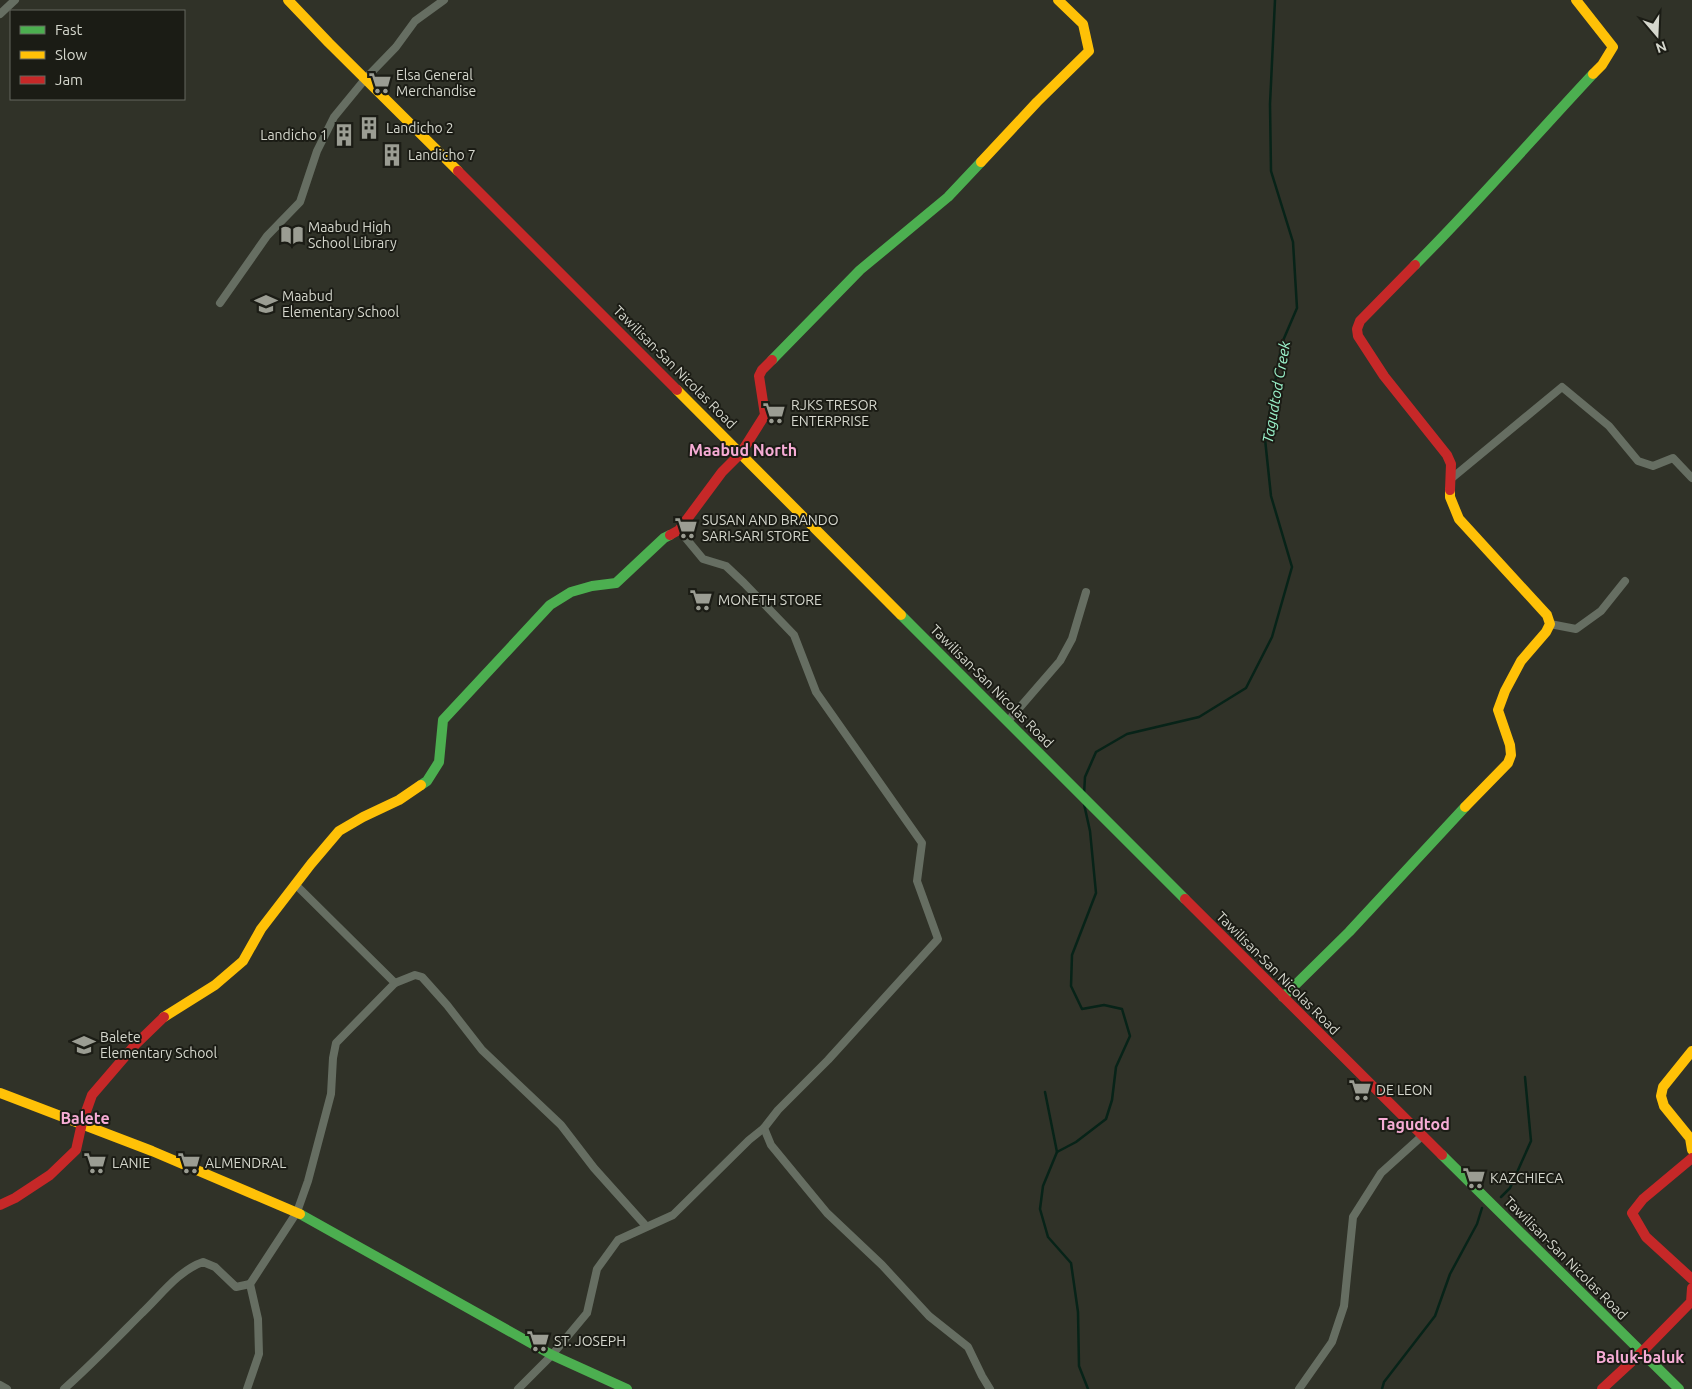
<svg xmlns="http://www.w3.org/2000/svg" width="1692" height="1389" viewBox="0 0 1692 1389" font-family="Ubuntu,sans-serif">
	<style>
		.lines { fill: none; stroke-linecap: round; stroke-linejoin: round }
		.stream { stroke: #072318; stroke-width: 2.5 }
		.street { stroke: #666e62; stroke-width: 8 }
		.fast { stroke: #4caf50; stroke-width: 10 }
		.slow { stroke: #ffc107; stroke-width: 10 }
		.jam { stroke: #c62828; stroke-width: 10 }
		.labels { text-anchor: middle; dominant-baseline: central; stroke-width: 4; stroke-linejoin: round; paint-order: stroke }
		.poi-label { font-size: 14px; fill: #d5d7cd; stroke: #1b1c15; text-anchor: start }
		.street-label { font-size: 14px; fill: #d5d7cd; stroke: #1b1c15 }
		.water-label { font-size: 15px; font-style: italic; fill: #9af2ca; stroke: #1b1c15 }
		.quarter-label { font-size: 16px; font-weight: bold; fill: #f6acd5; stroke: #1b1c15 }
	</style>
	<rect width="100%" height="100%" fill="#303228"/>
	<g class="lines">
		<!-- stream -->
		<g class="stream">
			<path d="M 1084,794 L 1085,777 L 1096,752 L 1127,734 L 1199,717 L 1246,688 L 1272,637 L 1292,567 L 1271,496 L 1265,439 L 1282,343 L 1297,308 L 1293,242 L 1271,171 L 1270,104 L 1275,0"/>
			<path d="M 1084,804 L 1090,831 L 1096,893 L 1072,955 L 1071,986 L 1082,1009 L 1104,1005 L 1122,1009 L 1130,1036 L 1116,1067 L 1112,1100 L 1106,1119 L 1076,1142 L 1057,1152 L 1043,1186 L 1040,1209 L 1048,1237 L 1071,1263 L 1078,1312 L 1079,1366 L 1088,1389"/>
			<path d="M 1045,1092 L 1057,1152"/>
			<path d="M 1501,1197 L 1510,1188 L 1531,1141 L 1525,1077"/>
			<path d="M 1382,1389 L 1384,1382 L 1435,1316 L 1450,1274 L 1477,1224 L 1482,1208"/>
		</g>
		<!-- street -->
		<g class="street">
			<path d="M 0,14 L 15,0"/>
			<path d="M 220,303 L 267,236 L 300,202 L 317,151 L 334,117 L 366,78 L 396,47 L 415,21 L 444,0"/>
			<path d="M 1452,478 L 1562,387 L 1609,426 L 1638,461 L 1653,466 L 1673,458 L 1692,478"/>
			<path d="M 679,530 L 703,559 L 726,566 L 744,583 L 794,635 L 816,692 L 922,843 L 917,881 L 938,939 L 828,1060 L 778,1110 L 764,1128 L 771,1145 L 827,1213 L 882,1265 L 929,1316 L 968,1347 L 982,1376 L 990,1389"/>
			<path d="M 1550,624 L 1576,629 L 1601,611 L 1625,581"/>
			<path d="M 1008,721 L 1060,661 L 1072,639 L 1086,592"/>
			<path d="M 395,983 L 415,975 L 422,977 L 447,1005 L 482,1050 L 561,1125 L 594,1168 L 646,1226"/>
			<path d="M 0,1385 L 7,1389"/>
			<path d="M 64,1389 C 91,1365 116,1339 142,1313 C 160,1296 179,1270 203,1262 L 215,1267 L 236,1287 L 250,1284"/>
			<path d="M 247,1389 L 259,1354 L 258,1319 L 250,1284 L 297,1212 L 308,1181 L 331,1094 L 333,1058 L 336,1043 L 395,983 L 295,884"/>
			<path d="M 518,1389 L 552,1355 L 587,1313 L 597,1269 L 618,1240 L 673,1215 L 749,1140 L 764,1128"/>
			<path d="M 1299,1389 L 1332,1342 L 1344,1306 L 1353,1217 L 1381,1173 L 1422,1136"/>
		</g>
		<!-- fast -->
		<g class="fast">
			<path d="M 1415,265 C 1477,203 1534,137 1593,74"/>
			<path d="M 772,360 L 860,270 L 948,197 L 981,162"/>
			<path d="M 901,615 L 1185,899"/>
			<path d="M 421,785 L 427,781 L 439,762 L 443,720 L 550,605 L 571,592 L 592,586 L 616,583 L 664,538 L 670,535"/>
			<path d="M 1283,997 L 1349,932 L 1465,807"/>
			<path d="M 1442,1155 L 1679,1389"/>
			<path d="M 300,1214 L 552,1355 L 627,1389"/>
		</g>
		<!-- slow -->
		<g class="slow">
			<path d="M 288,0 L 329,43 L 458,171"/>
			<path d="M 1576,0 L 1613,47 L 1602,65 L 1593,74"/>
			<path d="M 981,162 L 1037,102 L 1089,51 L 1083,24 L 1058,0"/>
			<path d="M 677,390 L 901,615"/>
			<path d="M 1450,490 L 1450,497 L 1459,519 L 1547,615 L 1550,624 L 1546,632 L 1521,661 L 1505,691 L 1498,710 L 1510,745 L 1511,755 L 1508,763 L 1465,807"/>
			<path d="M 164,1017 L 215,985 L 243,961 L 261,929 L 311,864 L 339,831 L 363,817 L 399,800 L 421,785"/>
			<path d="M 1692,1051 L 1663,1087 L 1661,1096 L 1664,1106 L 1690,1138 L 1692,1150"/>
			<path d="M 0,1093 L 152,1151 L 300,1214"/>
		</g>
		<!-- jam -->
		<g class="jam">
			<path d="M 458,171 L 677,390"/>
			<path d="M 1415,265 L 1360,321 L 1357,329 L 1358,336 L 1384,376 L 1447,455 L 1451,464 L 1450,490"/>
			<path d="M 670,535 L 679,530 L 722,472 L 741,453 L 765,415 L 759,376 L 762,370 L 772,360"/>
			<path d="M 1185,899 L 1442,1155"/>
			<path d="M 1692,1158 L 1643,1199 L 1632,1213 L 1646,1237 L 1692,1279"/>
			<path d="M 0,1205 L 15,1198 L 50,1175 L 76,1150 L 82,1123 L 92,1095 L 135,1045 L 164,1017"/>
			<path d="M 1602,1389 L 1642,1352 L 1691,1302 L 1692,1288"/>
		</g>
	</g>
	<!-- icons -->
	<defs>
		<symbol id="supermarket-bare" viewBox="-9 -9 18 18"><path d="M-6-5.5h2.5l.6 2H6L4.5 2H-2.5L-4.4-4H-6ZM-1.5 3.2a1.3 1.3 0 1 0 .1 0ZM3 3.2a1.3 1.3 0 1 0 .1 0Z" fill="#9b9d93" stroke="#1b1c15" stroke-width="2.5" paint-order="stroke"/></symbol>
		<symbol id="building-bare" viewBox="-9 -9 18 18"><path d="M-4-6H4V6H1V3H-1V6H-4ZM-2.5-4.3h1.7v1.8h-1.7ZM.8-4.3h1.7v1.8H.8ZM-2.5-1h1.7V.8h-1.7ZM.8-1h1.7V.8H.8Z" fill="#9b9d93" stroke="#1b1c15" stroke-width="2.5" paint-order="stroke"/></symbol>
		<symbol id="library-bare" viewBox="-9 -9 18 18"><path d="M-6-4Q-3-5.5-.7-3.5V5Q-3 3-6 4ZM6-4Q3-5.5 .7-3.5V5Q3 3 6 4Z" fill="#9b9d93" stroke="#1b1c15" stroke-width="2.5" paint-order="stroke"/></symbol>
		<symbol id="school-bare" viewBox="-9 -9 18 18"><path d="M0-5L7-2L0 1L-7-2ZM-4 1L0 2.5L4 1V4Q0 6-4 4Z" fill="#9b9d93" stroke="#1b1c15" stroke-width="2.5" paint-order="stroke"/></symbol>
	</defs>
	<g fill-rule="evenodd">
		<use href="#supermarket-bare" x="364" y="67" width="32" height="32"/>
		<use href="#building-bare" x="353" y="112" width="32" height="32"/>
		<use href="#building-bare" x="328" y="119" width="32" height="32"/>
		<use href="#building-bare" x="376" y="139" width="32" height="32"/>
		<use href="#library-bare" x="276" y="219" width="32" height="32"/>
		<use href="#school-bare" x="250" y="288" width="32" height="32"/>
		<use href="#supermarket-bare" x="758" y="397" width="32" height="32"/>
		<use href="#supermarket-bare" x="670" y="512" width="32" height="32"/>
		<use href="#supermarket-bare" x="685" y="584" width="32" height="32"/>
		<use href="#school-bare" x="68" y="1029" width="32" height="32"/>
		<use href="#supermarket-bare" x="1344" y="1074" width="32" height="32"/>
		<use href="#supermarket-bare" x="79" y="1147" width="32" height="32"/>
		<use href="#supermarket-bare" x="173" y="1147" width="32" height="32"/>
		<use href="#supermarket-bare" x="1458" y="1162" width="32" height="32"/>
		<use href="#supermarket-bare" x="522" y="1325" width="32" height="32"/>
	</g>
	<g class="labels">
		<!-- poi labels -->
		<g class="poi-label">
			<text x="396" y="75">Elsa General<tspan x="396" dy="16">Merchandise</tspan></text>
			<text x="386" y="128">Landicho 2</text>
			<text x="328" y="135" text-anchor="end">Landicho 1</text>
			<text x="408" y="155">Landicho 7</text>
			<text x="308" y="227">Maabud High<tspan x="308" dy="16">School Library</tspan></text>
			<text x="282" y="296">Maabud<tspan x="282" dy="16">Elementary School</tspan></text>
			<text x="791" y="405">RJKS TRESOR<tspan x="791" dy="16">ENTERPRISE</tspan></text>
			<text x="702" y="520">SUSAN AND BRANDO<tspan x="702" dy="16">SARI-SARI STORE</tspan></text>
			<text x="718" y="600">MONETH STORE</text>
			<text x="100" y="1037">Balete<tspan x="100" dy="16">Elementary School</tspan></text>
			<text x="1376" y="1090">DE LEON</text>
			<text x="112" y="1163">LANIE</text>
			<text x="205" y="1163">ALMENDRAL</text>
			<text x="1490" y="1178">KAZCHIECA</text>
			<text x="554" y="1341">ST. JOSEPH</text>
		</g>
		<!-- street labels -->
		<g class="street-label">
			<text transform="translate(675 367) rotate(45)">Tawilisan-San Nicolas Road</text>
			<text transform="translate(992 686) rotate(45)">Tawilisan-San Nicolas Road</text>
			<text transform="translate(1278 973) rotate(45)">Tawilisan-San Nicolas Road</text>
			<text transform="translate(1566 1258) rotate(45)">Tawilisan-San Nicolas Road</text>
		</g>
		<!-- water labels -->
		<g class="water-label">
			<text transform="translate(1276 392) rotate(-80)">Tagudtod Creek</text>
		</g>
		<!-- quarter labels -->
		<g class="quarter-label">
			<text x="743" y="450">Maabud North</text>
			<text x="85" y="1118">Balete</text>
			<text x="1414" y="1124">Tagudtod</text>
			<text x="1640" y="1357">Baluk-baluk</text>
		</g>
	</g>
	<!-- legend -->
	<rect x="10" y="10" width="175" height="90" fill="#1b1c15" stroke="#65675f"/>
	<rect x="20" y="26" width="25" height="8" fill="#4caf50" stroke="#65675f"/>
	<text x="55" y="35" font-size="15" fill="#d5d7cd">Fast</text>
	<rect x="20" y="51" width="25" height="8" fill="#ffc107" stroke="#65675f"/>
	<text x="55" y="60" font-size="15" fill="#d5d7cd">Slow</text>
	<rect x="20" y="76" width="25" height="8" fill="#c62828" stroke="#65675f"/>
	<text x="55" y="85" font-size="15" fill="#d5d7cd">Jam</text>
	<!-- north arrow -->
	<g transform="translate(1657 35) rotate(161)" stroke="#1b1c15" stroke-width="4" paint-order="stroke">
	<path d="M0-4L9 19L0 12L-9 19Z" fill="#d5d7cd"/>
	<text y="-8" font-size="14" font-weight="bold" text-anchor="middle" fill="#d5d7cd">N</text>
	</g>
</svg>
